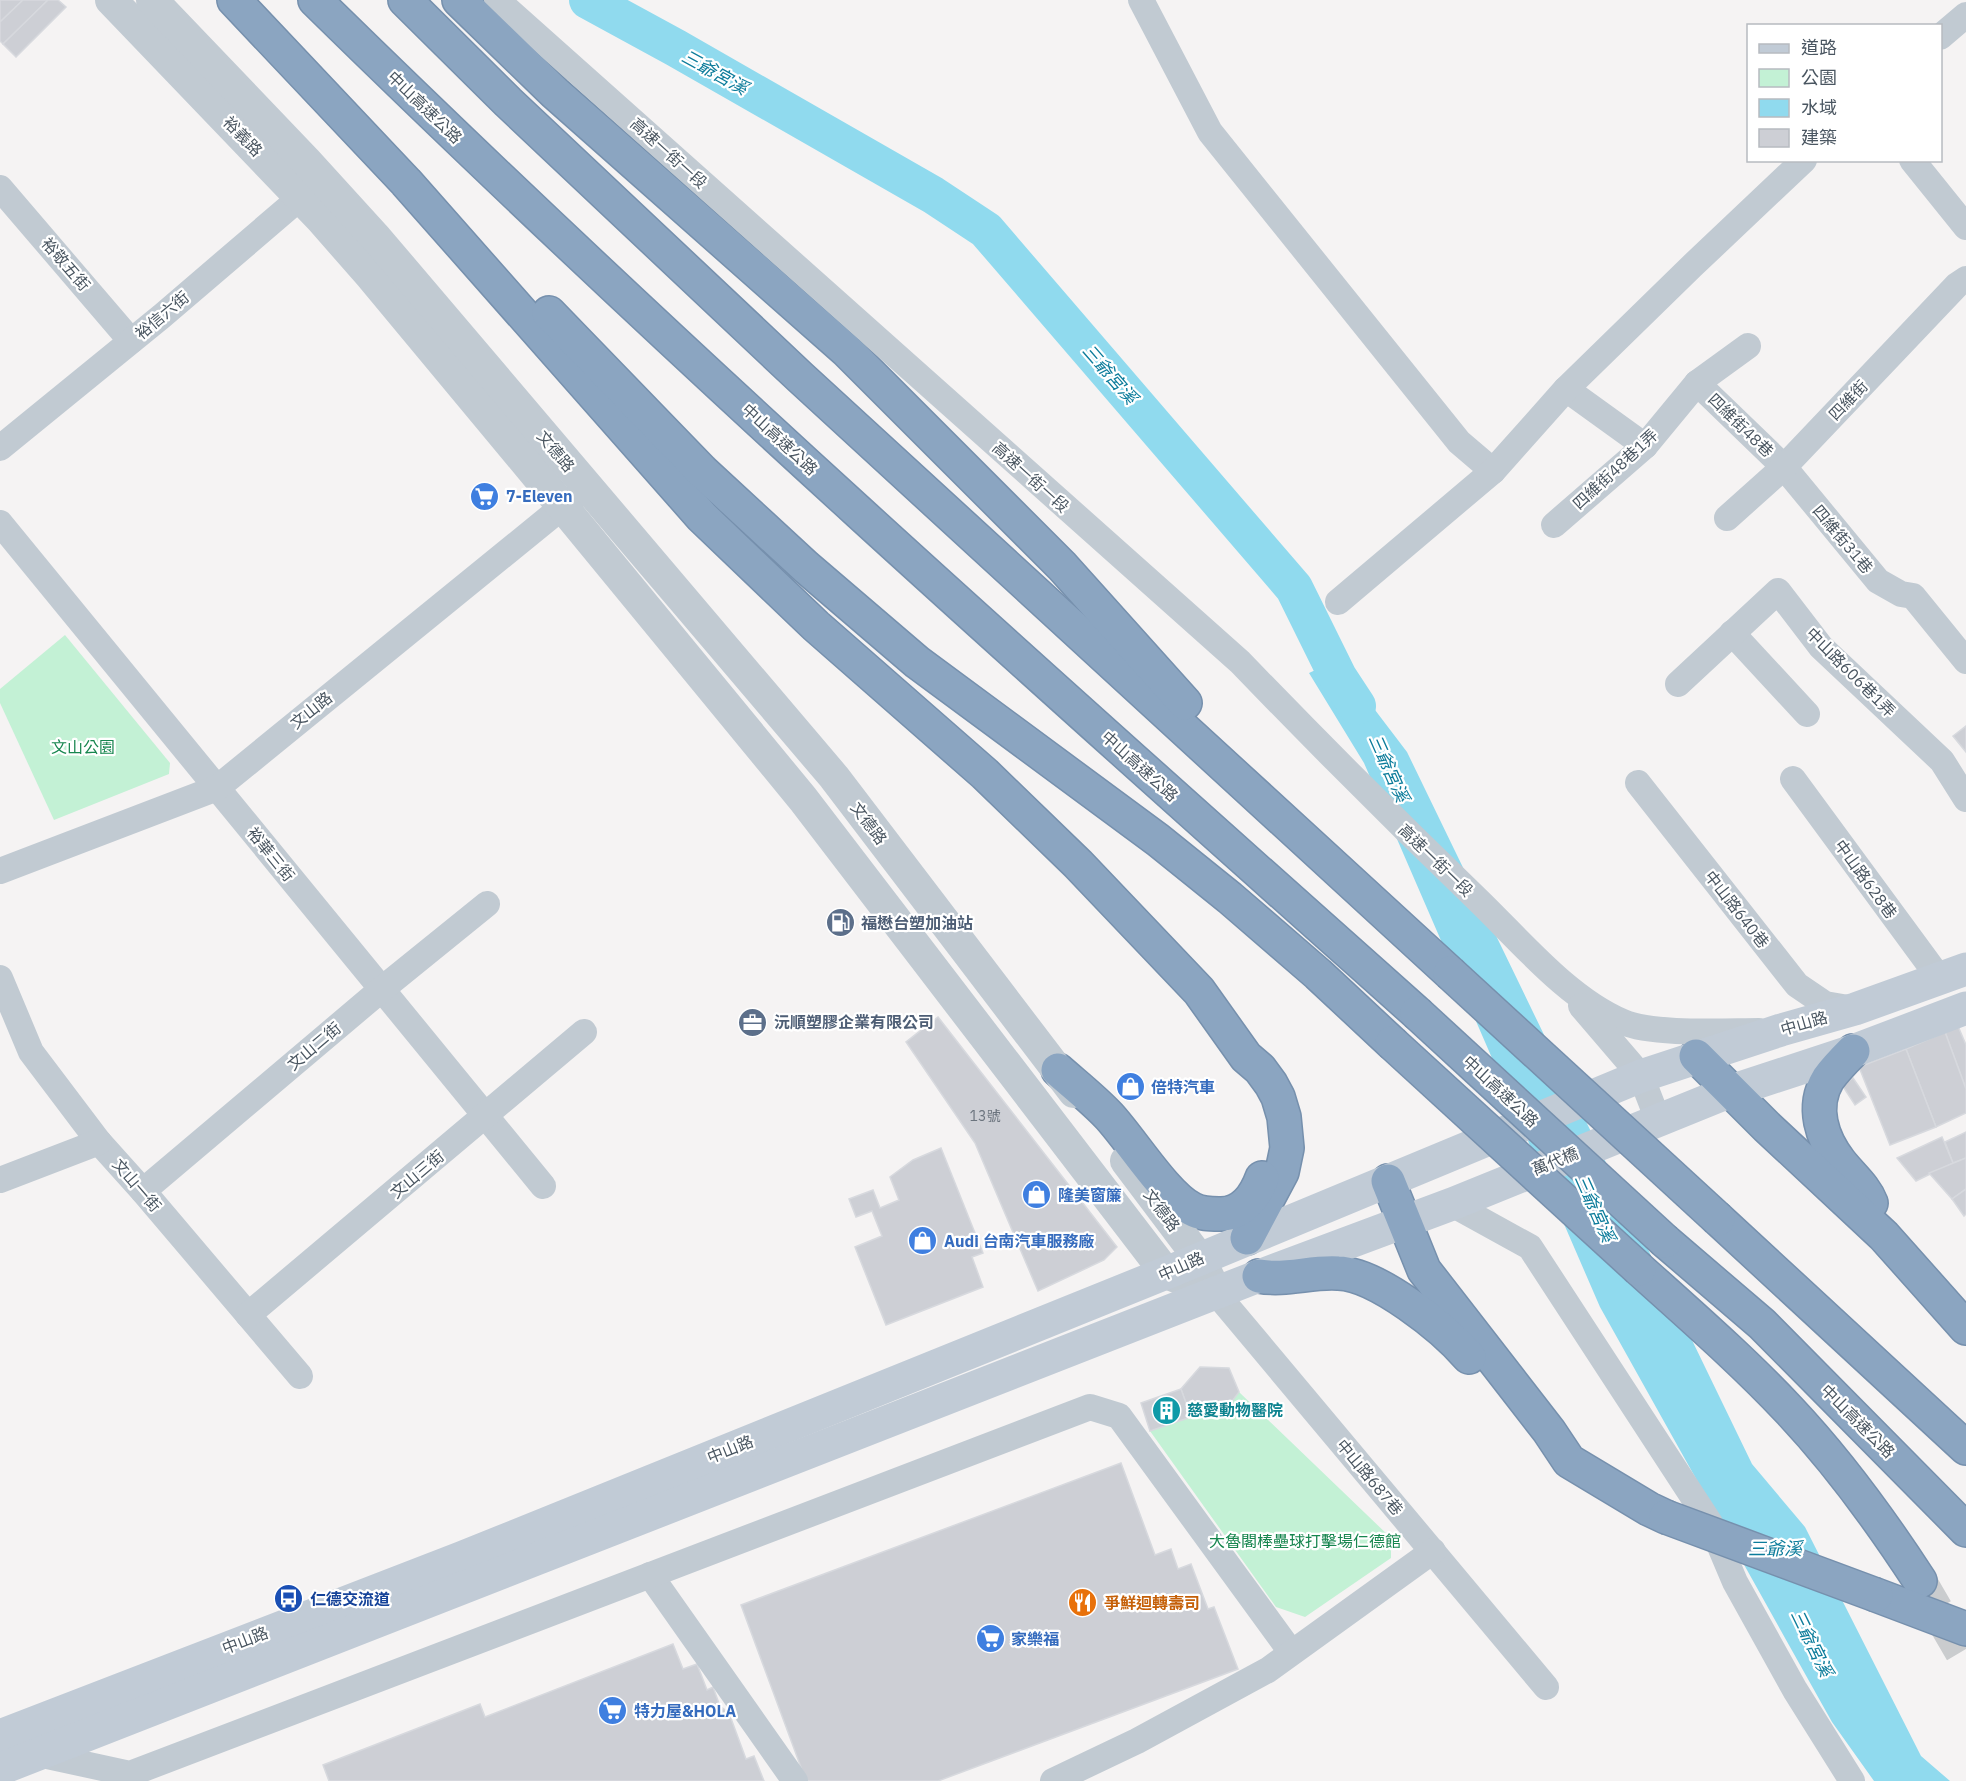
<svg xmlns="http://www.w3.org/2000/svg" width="1966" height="1781" viewBox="0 0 1966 1781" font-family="'IBM Plex Sans','Noto Sans TC',sans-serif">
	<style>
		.green { fill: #c3f1d5 }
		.water { fill: #90daee }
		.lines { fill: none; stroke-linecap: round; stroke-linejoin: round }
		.river { stroke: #90daee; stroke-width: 38 }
		.building { fill: #cdcfd5; stroke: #d7d9de; stroke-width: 1.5 }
		.motorway-tunnel { stroke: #caccce; stroke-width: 33; stroke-dasharray: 33 16; stroke-linecap: butt }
		.motorway-casing { stroke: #7690ad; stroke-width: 36 }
		.minor { stroke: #c1cad2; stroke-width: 26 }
		.tertiary { stroke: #c1cad2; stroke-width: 32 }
		.secondary { stroke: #c1cbd6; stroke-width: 33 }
		.motorway { stroke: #8ba5c1; stroke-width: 33 }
		.motorway-bridge-casing { stroke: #7690ad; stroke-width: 36; stroke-linecap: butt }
		.motorway-bridge { stroke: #8ba5c1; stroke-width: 33 }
		.labels { text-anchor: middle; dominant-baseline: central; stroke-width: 4.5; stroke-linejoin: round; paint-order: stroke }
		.number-label { font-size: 14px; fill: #6b747e }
		.street-label { font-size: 16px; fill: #4a5661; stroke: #fff }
		.shop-label { font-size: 16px; font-weight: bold; fill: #366cbe; stroke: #fff; text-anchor: start }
		.park-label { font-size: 16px; fill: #17864f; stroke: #fff }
		.service-label { font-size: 16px; font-weight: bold; fill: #4e5e75; stroke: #fff; text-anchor: start }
		.culture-label { font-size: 16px; font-weight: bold; fill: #0d838f; stroke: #fff; text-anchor: start }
		.transit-label { font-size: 16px; font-weight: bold; fill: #164399; stroke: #fff; text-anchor: start }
		.food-label { font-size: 16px; font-weight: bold; fill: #c56008; stroke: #fff; text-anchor: start }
		.water-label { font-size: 18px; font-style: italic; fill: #0c7c9b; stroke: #fff }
	</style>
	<rect width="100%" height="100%" fill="#f5f3f3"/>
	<!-- green -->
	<g class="green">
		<path d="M 65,635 L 170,763 L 169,774 L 54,820 L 0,703 L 0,689 Z"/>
		<path d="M 1239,1392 L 1391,1538 L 1391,1558 L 1305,1617 L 1276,1607 L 1150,1431 L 1191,1417 L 1220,1416 Z"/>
	</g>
	<!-- water -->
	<path class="water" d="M 1337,660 L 1407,752 L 1752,1464 L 1805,1527 L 1921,1756 L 1950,1781 L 1874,1781 L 1832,1722 L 1600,1307 L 1364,763 L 1309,673 Z"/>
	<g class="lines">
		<!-- river -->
		<path class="river" d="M 588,0 L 676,48 L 933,195 L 986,230 L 1294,588 L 1338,677 L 1357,706"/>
	</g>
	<!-- building -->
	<g class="building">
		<path d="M 0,0 L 23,0 L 0,22 Z"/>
		<path d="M 23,0 L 48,0 L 3,44 L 0,41 L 0,22 Z"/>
		<path d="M 48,0 L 58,0 L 66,7 L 16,57 L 3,44 Z"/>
		<path d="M 1966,726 L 1966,752 L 1953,736 Z"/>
		<path d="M 938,1017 L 1117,1247 L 1104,1260 L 1038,1291 L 975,1143 L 906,1042 Z"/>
		<path d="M 1958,1026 L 1966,1045 L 1966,1089 L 1945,1032 Z"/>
		<path d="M 1945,1032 L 1966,1089 L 1966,1113 L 1936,1127 L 1906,1049 Z"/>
		<path d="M 1906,1049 L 1936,1127 L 1890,1145 L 1859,1067 Z"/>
		<path d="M 1853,1078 L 1866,1097 L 1855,1105 L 1842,1085 Z"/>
		<path d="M 1966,1132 L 1966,1158 L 1953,1163 L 1945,1142 Z"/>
		<path d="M 1942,1137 L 1953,1163 L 1916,1181 L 1897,1158 Z"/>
		<path d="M 941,1148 L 983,1253 L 972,1257 L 983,1287 L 886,1325 L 855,1247 L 882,1236 L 872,1211 L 856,1217 L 849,1199 L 873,1190 L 880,1208 L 899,1200 L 890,1177 L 913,1160 Z"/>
		<path d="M 1966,1158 L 1966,1189 L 1952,1199 L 1929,1173 Z"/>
		<path d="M 1966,1189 L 1966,1214 L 1964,1216 L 1952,1199 Z"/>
		<path d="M 1200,1367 L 1229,1368 L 1239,1392 L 1220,1417 L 1191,1417 L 1181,1389 Z"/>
		<path d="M 1181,1389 L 1191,1417 L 1150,1431 L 1141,1403 Z"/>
		<path d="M 1121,1463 L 1155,1555 L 1171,1549 L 1178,1569 L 1191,1564 L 1208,1609 L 1214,1607 L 1238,1669 L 938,1781 L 806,1781 L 741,1605 Z"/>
		<path d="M 673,1644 L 683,1669 L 697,1664 L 707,1690 L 713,1687 L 720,1706 L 729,1713 L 746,1759 L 754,1756 L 764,1781 L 329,1781 L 323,1765 L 480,1704 L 485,1717 Z"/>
	</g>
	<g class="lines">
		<!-- motorway-tunnel -->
		<path class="motorway-tunnel" d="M 1920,1581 L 1966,1660"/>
		<defs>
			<g id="motorway">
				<path d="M 234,0 L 406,182 L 702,517 L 816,626 L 985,774 L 1078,864 L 1199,991 L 1246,1057 L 1260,1069 L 1271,1084 L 1278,1097 L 1284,1117 L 1287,1148 L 1282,1172 L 1247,1238"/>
				<path d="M 315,0 C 671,349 1044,681 1417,1013"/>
				<path d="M 405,0 L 508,102 L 800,377 L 1450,973"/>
				<path d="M 459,0 L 555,93 L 847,351 L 1062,566 L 1185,703"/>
				<path d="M 549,313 L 702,471 L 806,567 L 917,662 L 1158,840 L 1230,898 L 1318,974 L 1392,1043"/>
				<path d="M 1853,1051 C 1844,1060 1835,1069 1828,1079 C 1811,1107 1822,1139 1840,1162 C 1851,1176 1865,1187 1871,1203"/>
				<path d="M 1696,1056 L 1767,1127 L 1884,1236 L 1966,1328"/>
				<path d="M 1058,1070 C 1075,1085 1094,1100 1109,1116 C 1132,1141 1165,1195 1192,1209 C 1201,1214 1210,1214 1219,1214 C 1241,1215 1255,1197 1262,1178"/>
				<path d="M 1388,1181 L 1424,1270 L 1549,1431 L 1569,1461 L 1649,1509 L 1666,1517"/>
				<path d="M 1718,1219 L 1966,1448"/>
				<path d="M 1665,1241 L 1762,1324 L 1966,1530"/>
				<path d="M 1639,1269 C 1690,1315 1742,1360 1789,1410 C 1839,1463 1881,1521 1920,1581"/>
				<path d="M 1259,1276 C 1285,1281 1312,1271 1338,1273 C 1377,1274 1444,1328 1469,1357"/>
				<path d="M 1876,1595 L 1966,1629"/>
			</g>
		</defs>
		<!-- motorway casing -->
		<use href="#motorway" class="motorway-casing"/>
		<!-- minor -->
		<g class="minor">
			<path d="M 497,0 L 1240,662 C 1319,744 1399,824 1481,903 C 1523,944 1569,999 1623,1022 C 1652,1035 1725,1031 1759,1031"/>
			<path d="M 1141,0 L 1210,132 L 1459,442 L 1493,471"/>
			<path d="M 1940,37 L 1966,15"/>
			<path d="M 1912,160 L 1966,227"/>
			<path d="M 0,188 L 131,341"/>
			<path d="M 1697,383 L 1784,467 L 1878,581 L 1901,594 L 1913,596 L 1966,661"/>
			<path d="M 1566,389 L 1645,446"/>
			<path d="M 0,448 L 162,316 L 315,185"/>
			<path d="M 1727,518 L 1784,467 L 1957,285 L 1966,279"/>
			<path d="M 0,523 L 543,1186"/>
			<path d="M 1554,525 L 1645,446 L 1697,383 L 1748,346"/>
			<path d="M 1338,602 L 1493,471 L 1566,389 L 1692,266 L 1804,160"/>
			<path d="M 1732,633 L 1807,714"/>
			<path d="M 1678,684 L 1778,591 L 1821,647 L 1942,761 L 1966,799"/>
			<path d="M 1793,779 L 1940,979"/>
			<path d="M 1638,783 L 1797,985 L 1825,1004 L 1854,1009"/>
			<path d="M 0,871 L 217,788 L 577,495"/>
			<path d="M 0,978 L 31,1052 L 99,1142 L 143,1191 L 300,1376"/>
			<path d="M 1581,1006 L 1641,1076 L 1658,1120"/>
			<path d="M 0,1180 L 99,1142"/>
			<path d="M 143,1191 L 382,989 L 487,904"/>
			<path d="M 1452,1204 L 1530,1247 L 1710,1523 L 1735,1582 L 1795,1690 L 1852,1781"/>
			<path d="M 1216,1293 L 1546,1687"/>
			<path d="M 248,1315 L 584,1032"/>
			<path d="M 650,1575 L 795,1781"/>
			<path d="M 38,1754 L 130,1774 L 1090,1407 L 1119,1416 L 1291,1652"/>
			<path d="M 1053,1781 L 1137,1741 L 1268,1670 L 1433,1551"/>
		</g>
		<!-- tertiary -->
		<g class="tertiary">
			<path d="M 111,0 L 321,219 L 371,276 L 563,507 L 803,799 L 1166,1273 L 1216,1293"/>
			<path d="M 152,0 L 306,161 L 377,239 L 834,777 L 1074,1092"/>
			<path d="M 1126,1161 L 1199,1258 L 1211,1282"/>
		</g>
		<!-- secondary -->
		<g class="secondary">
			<path d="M 0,1736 L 461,1558 L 1166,1273 L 1641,1076 L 1781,1030 L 1855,1009 L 1966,969"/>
			<path d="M 0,1769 L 1259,1276 L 1452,1204 L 1731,1091 L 1853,1051 L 1966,1008"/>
		</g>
		<!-- motorway -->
		<use href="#motorway" class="motorway"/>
		<defs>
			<g id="motorway-bridge">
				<path d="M 1450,973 L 1718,1219"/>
				<path d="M 1417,1013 L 1665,1241"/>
				<path d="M 1392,1043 L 1639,1269"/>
				<path d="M 1666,1517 L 1876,1595"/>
			</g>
		</defs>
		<!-- motorway-bridge casing -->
		<use href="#motorway-bridge" class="motorway-bridge-casing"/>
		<!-- motorway-bridge -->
		<use href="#motorway-bridge" class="motorway-bridge"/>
	</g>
	<!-- icons -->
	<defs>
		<symbol id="supermarket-disc" viewBox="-11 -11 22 22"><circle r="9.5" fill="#3f7fe0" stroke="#fff"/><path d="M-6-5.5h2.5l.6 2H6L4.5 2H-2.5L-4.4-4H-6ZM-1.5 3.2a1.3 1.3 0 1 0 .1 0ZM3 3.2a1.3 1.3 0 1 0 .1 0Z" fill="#fff"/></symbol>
		<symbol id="fuel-disc" viewBox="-11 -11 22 22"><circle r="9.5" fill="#5c6f8a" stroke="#fff"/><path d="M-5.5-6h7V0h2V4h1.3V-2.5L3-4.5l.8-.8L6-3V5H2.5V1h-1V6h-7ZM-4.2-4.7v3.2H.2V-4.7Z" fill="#fff"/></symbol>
		<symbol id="office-disc" viewBox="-11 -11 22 22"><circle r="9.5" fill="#5c6f8a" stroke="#fff"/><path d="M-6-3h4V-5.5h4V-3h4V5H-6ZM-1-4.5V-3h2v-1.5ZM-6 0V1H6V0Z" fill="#fff"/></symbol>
		<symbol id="shop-disc" viewBox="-11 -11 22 22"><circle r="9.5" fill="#3f7fe0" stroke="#fff"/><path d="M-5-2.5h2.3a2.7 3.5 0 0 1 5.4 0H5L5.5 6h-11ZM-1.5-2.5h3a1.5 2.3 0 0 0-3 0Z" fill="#fff"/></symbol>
		<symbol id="building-disc" viewBox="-11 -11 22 22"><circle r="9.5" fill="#0f9aa8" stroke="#fff"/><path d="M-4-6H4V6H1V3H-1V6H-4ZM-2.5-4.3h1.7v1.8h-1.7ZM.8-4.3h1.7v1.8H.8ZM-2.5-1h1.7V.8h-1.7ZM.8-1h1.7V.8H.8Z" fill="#fff"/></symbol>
		<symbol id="bus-disc" viewBox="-11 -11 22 22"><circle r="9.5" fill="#1a4fb4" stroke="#fff"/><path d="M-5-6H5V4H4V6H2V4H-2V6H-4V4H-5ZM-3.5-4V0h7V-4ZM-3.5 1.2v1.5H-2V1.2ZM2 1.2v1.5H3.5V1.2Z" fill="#fff"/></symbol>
		<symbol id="restaurant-disc" viewBox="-11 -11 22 22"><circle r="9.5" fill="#e8710a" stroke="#fff"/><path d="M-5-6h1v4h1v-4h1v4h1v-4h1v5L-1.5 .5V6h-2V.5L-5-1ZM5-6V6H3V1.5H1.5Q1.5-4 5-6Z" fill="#fff"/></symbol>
	</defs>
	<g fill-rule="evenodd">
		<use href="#supermarket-disc" x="468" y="480" width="33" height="33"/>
		<use href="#fuel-disc" x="824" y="906" width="33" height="33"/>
		<use href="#office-disc" x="736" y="1006" width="33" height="33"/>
		<use href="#shop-disc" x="1114" y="1070" width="33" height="33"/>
		<use href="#shop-disc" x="1020" y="1178" width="33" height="33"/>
		<use href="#shop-disc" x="906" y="1224" width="33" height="33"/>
		<use href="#building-disc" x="1150" y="1394" width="33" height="33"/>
		<use href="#bus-disc" x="272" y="1582" width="33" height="33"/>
		<use href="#restaurant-disc" x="1066" y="1586" width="33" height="33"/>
		<use href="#supermarket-disc" x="974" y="1622" width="33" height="33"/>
		<use href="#supermarket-disc" x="596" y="1694" width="33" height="33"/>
	</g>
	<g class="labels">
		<!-- number labels -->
		<g class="number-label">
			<text x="985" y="1116">13號</text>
		</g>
		<!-- street labels -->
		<g class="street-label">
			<text transform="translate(425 107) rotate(44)">中山高速公路</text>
			<text transform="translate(243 136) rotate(46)">裕義路</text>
			<text transform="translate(669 153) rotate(42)">高速一街一段</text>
			<text transform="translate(66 264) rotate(49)">裕敬五街</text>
			<text transform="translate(162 315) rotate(-40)">裕信六街</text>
			<text transform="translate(1848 400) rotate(-46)">四維街</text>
			<text transform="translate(1741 425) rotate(44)">四維街48巷</text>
			<text transform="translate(780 439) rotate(43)">中山高速公路</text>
			<text transform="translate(556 451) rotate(50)">文德路</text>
			<text transform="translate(1615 469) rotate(-43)">四維街48巷1弄</text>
			<text transform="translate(1031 477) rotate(42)">高速一街一段</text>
			<text transform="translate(1843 539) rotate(50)">四維街31巷</text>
			<text transform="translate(1851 672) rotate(45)">中山路606巷1弄</text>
			<text transform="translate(311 710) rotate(-39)">文山路</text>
			<text transform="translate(1140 766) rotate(42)">中山高速公路</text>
			<text transform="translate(869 823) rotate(53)">文德路</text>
			<text transform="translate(271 854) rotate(51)">裕華三街</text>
			<text transform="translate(1436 860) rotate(44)">高速一街一段</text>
			<text transform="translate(1866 879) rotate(54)">中山路628巷</text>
			<text transform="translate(1737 909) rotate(52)">中山路640巷</text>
			<text transform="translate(1804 1023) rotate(-16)">中山路</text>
			<text transform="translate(314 1046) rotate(-40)">文山二街</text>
			<text transform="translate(1501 1091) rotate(43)">中山高速公路</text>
			<text transform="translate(1555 1161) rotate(-22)">萬代橋</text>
			<text transform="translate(417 1174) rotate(-40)">文山三街</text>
			<text transform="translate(137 1185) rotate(49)">文山一街</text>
			<text transform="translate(1162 1210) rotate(53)">文德路</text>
			<text transform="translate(1181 1266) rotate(-24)">中山路</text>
			<text transform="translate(1858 1421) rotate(45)">中山高速公路</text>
			<text transform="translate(730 1449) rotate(-22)">中山路</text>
			<text transform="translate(1370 1477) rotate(50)">中山路687巷</text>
			<text transform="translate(245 1640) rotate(-21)">中山路</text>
		</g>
		<!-- shop labels -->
		<g class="shop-label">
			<text x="506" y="496">7-Eleven</text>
			<text x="1151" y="1087">倍特汽車</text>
			<text x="1058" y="1195">隆美窗簾</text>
			<text x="944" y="1241">Audi 台南汽車服務廠</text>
			<text x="1011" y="1639">家樂福</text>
			<text x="634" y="1711">特力屋&amp;HOLA</text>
		</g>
		<!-- park labels -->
		<g class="park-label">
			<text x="83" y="747">文山公園</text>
			<text x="1305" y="1541">大魯閣棒壘球打擊場仁德館</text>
		</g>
		<!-- service labels -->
		<g class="service-label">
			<text x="861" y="923">福懋台塑加油站</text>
			<text x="774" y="1022">沅順塑膠企業有限公司</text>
		</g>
		<!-- culture labels -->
		<g class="culture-label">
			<text x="1187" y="1410">慈愛動物醫院</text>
		</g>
		<!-- transit labels -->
		<g class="transit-label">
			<text x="310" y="1599">仁德交流道</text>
		</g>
		<!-- food labels -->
		<g class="food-label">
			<text x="1104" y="1603">爭鮮迴轉壽司</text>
		</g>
		<!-- water labels -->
		<g class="water-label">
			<text transform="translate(715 72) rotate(29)">三爺宮溪</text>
			<text transform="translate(1110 374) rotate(49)">三爺宮溪</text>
			<text transform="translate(1389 768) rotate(66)">三爺宮溪</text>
			<text transform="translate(1595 1208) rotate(66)">三爺宮溪</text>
			<text x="1775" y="1548">三爺溪</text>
			<text transform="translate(1812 1643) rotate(64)">三爺宮溪</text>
		</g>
	</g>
	<!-- legend -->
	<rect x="1747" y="24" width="195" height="138" fill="#ffffff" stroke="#b7bbc0" stroke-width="1.5"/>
	<rect x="1759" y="44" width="30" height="9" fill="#c1cbd6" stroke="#b7bbc0" stroke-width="1.5"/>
	<text x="1801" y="54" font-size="18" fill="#4a5661">道路</text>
	<rect x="1759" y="69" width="30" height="18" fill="#c3f1d5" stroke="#b7bbc0" stroke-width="1.5"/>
	<text x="1801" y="84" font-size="18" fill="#4a5661">公園</text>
	<rect x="1759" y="99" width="30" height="18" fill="#90daee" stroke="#b7bbc0" stroke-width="1.5"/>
	<text x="1801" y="114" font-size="18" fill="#4a5661">水域</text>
	<rect x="1759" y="129" width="30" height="18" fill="#cdcfd5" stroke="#b7bbc0" stroke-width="1.5"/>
	<text x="1801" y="144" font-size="18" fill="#4a5661">建築</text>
</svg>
